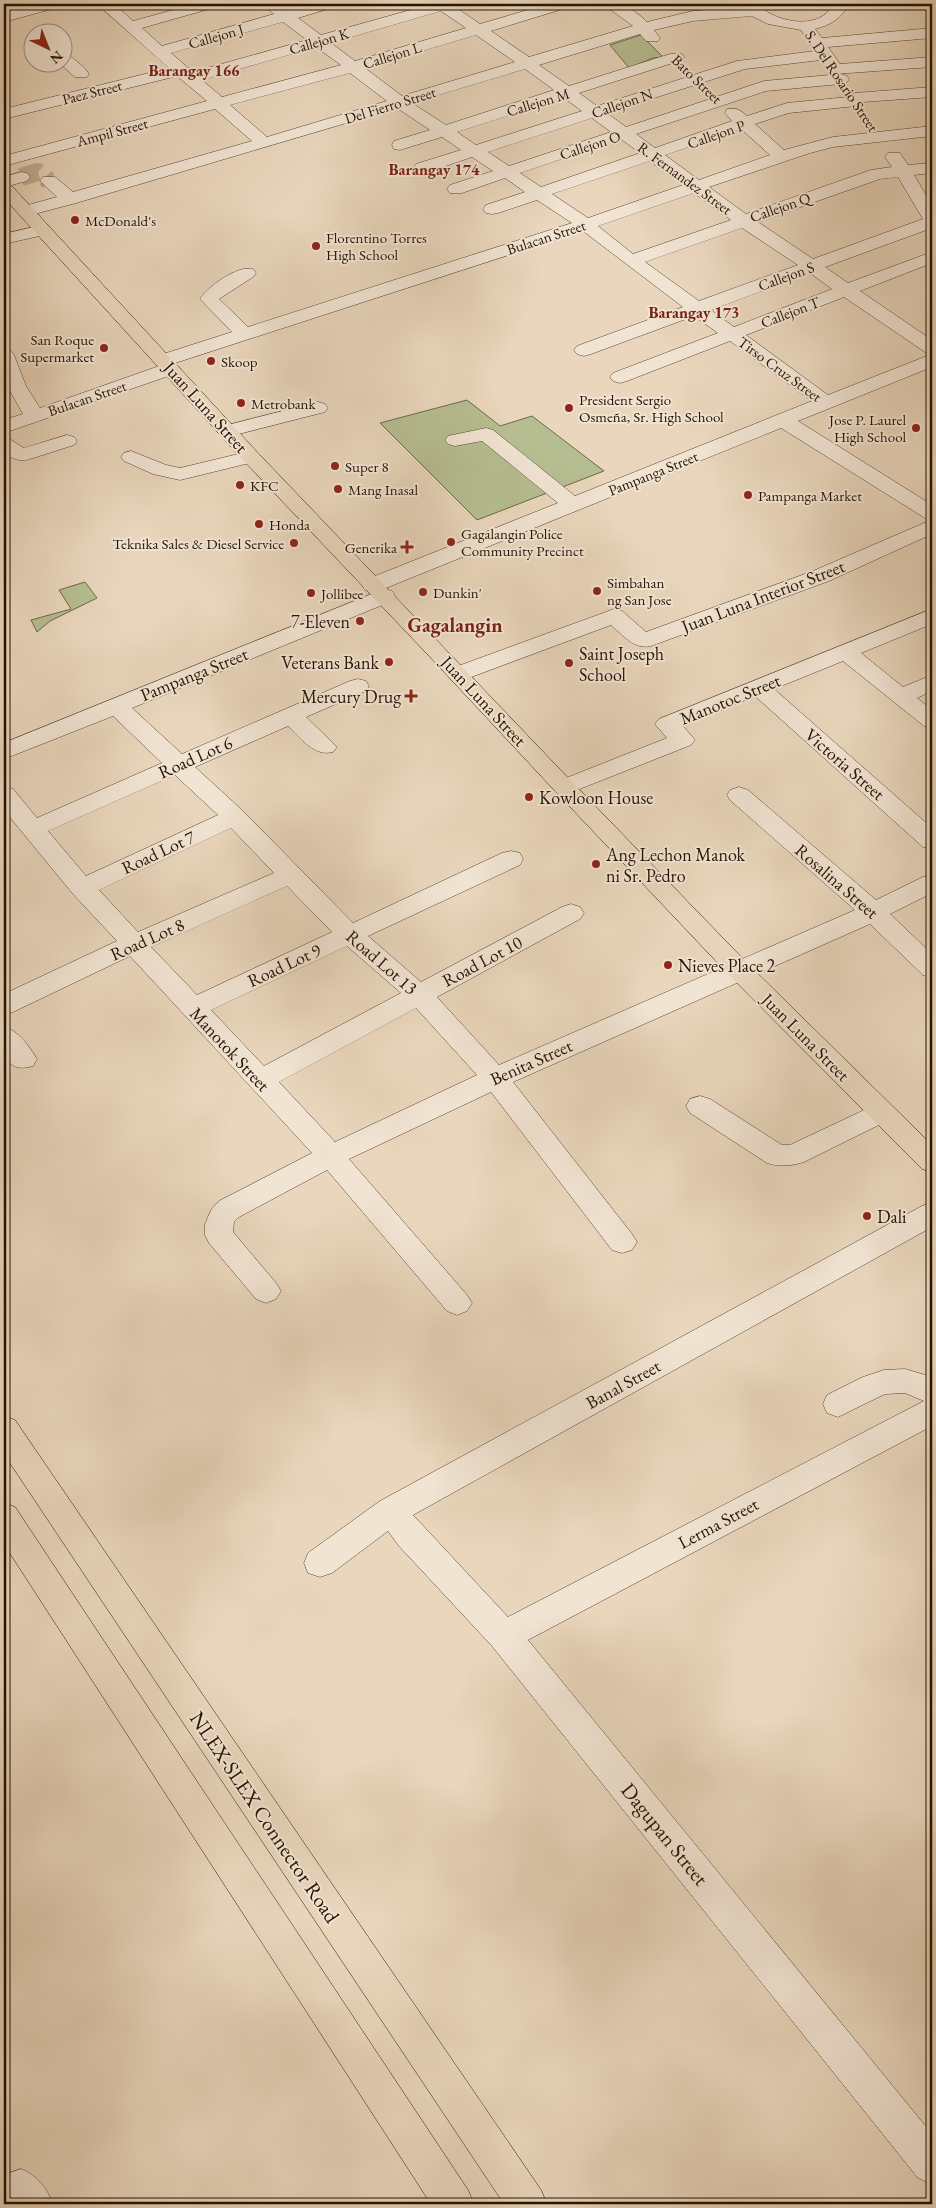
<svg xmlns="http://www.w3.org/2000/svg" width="936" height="2208" viewBox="0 0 936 2208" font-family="'EB Garamond',serif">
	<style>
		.green { fill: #b6be91; stroke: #6d6848 }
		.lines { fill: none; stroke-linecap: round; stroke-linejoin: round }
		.minor-tunnel { stroke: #c2af96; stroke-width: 18; stroke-dasharray: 18 9; stroke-linecap: butt }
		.minor-casing { stroke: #55432f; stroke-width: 1 }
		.major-casing { stroke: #241200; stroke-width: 1 }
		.highway-casing { stroke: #241200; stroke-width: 1 }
		.minor { fill: #f1e4d3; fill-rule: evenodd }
		.major { fill: #e9d6bc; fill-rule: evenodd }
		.highway { fill: #e9d6bc; fill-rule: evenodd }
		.poi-dot { fill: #8f2418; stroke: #f1e4d3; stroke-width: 2 }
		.labels { text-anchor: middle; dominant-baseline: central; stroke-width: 4; stroke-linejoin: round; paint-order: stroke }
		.far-street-label { font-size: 15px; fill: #241200; stroke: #f1e4d3 }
		.far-poi-label { font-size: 15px; fill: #241200; stroke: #f1e4d3; text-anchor: start }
		.far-neighbourhood-label { font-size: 16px; font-weight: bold; fill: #7a1f14; stroke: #f1e4d3 }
		.far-quarter-label { font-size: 16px; font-weight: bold; fill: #7a1f14; stroke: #f1e4d3 }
		.street-label { font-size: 18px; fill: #241200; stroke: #f1e4d3 }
		.poi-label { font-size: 18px; fill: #241200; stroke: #f1e4d3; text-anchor: start }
		.quarter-label { font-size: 20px; font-weight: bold; fill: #7a1f14; stroke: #f1e4d3 }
		.near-street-label { font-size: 21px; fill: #241200; stroke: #f1e4d3 }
	</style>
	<rect width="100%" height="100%" fill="#e9d6bc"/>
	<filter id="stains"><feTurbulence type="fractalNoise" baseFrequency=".004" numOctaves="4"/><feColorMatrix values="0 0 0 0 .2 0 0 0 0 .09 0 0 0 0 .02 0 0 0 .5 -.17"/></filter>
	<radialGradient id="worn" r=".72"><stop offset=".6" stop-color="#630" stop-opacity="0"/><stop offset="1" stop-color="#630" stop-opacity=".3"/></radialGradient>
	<!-- green -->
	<g class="green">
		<path d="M 641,35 L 663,57 L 653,58 L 629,68 L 610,45 Z"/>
		<path d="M 467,400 L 500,426 L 532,416 L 604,471 L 477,520 L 380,423 Z"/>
		<path d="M 85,582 L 97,598 L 50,621 L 37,632 L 31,620 L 71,609 L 59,590 Z"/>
	</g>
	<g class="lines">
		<!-- minor-tunnel -->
		<path class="minor-tunnel" d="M 21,177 L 38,172 L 49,181"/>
		<defs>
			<g id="minor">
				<path d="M 37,4 L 62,4 L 59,7 L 4,22 L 4,12 Z"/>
				<path d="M 97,4 L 114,4 L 133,21 L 195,4 L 219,4 L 216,7 L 142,28 L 162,46 L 274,14 L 262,4 L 279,4 L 288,10 L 313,4 L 337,4 L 334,7 L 298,18 L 321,35 L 432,4 L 456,4 L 454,6 L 480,24 L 548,4 L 572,4 L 569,7 L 491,31 L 529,57 L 633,26 L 603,4 C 623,4 633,8 647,22 L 693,11 L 747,7 L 747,4 L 763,4 L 763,9 C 780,22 816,29 830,9 L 828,4 L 844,4 L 846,9 C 837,21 830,25 815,29 L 822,38 L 932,28 L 932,38 L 828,47 L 840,64 L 932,57 L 932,67 L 835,74 L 829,72 L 821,60 L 745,69 L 607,113 L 626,127 L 764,81 L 841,74 L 847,76 L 849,79 L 847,82 L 841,84 L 766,91 L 636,134 L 655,148 L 732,121 L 725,113 L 727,109 C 736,107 740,110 747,116 L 787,103 L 848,97 L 855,93 L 932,87 L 932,97 L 863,102 L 856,106 L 789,113 L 755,124 L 784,150 L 833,137 L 932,126 L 932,136 L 833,147 L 810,153 L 709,187 L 746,214 L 871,170 L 892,167 L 885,157 L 888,153 L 900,153 L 908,165 L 932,163 L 932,173 L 914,175 L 932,205 L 932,228 L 825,267 L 848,283 L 932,252 L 932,263 L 860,291 L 932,340 L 932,354 L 925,352 L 844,297 L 746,335 L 828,395 L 932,354 L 932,367 L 798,421 L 932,505 L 932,534 L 829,581 L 651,646 C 634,650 623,635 611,625 L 466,679 L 458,681 L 450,679 L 447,674 L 450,669 L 614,609 L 622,611 L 646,632 L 813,571 L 931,520 L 925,518 L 781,428 L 381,590 L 373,592 L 365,590 L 362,585 L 365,580 L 558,503 L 482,441 L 455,446 L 448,444 L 445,440 L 448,436 L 486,428 L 493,430 L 575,496 L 812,401 L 730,341 L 627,381 L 620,383 L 613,381 L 610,377 L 613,373 L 718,333 L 694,316 L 591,354 L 584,356 L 577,354 L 574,350 L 577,346 L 683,307 L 583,231 L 172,364 L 177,365 L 180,369 L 177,373 L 4,433 L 4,420 L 23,414 L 4,380 L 4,349 L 11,351 L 14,355 L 26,386 L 40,408 L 162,365 L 157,364 L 154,360 L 157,356 L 232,332 L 200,299 C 208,286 238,265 253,269 L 256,273 L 253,277 L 219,299 L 248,327 L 572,223 L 537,200 L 498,213 L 492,214 L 486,213 L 483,209 L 486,205 L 525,192 L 505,178 L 462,193 L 450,193 L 447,189 L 450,185 L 493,171 L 472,157 L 428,172 L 416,172 L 413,168 L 416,164 L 461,150 L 442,137 L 400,150 L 394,149 L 392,145 L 394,141 L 430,130 L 397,108 L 76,203 L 27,216 L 21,215 L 18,211 L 21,207 L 57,197 L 40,181 L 43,177 L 55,177 L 73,192 L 252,141 L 215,109 L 4,166 L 4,156 L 207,101 L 177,76 L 4,119 L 4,109 L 169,68 ZM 441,11 L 466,28 L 355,61 L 331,43 ZM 752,16 L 768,24 L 801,30 L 815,51 L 737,61 L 597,106 L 579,93 L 682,60 L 684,57 L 682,54 L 670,54 L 569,86 L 539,65 L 640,34 L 646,41 L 658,41 L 660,38 L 654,30 L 693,21 ZM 283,22 L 307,40 L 193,72 L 171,53 ZM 476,35 L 515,62 L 402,96 L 365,68 ZM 316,47 L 341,65 L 222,97 L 202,80 ZM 525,69 L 554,90 L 446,125 L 412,103 ZM 350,73 L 387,101 L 267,137 L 230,105 ZM 564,98 L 582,111 L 476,145 L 457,132 ZM 592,118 L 611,132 L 509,166 L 488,152 ZM 741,129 L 770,155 L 699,180 L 665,155 ZM 621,139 L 640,153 L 541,187 L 520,173 ZM 650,161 L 683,185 L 588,218 L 552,194 ZM 898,177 L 923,219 L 813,259 L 758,222 L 880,179 ZM 694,193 L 731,220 L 633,254 L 598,226 ZM 742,228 L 798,265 L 699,301 L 645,262 ZM 810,273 L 832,289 L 734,327 L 711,310 Z"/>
				<path d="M 62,53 C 72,56 84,66 89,74 L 87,77 L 75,77 L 58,62 L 62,62 Z"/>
				<path d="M 21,172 L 27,173 L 30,177 L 27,181 L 4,187 L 4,177 Z"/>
				<path d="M 42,225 L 48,226 L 51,230 L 48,234 L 4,244 L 4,234 Z"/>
				<path d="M 318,402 L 325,404 L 328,408 L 325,412 L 227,437 L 220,435 L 217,431 L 220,427 Z"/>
				<path d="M 67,435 L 74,437 L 77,441 L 74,445 L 30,459 C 20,462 13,459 4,453 L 4,438 L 11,440 L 24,448 Z"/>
				<path d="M 131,451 L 166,465 L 180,468 L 251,451 L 258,453 L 261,457 L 258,461 L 180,480 L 153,474 L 124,461 L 121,457 L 124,453 Z"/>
				<path d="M 384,589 L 392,591 L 395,596 L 392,601 L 132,708 L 182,754 L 350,681 L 358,679 L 366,681 L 369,686 L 366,691 L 306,717 L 337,747 L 333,752 C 314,757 301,738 288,726 L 195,767 L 243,811 L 353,923 L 502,853 L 511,851 L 520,853 L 523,859 L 520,865 L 368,936 L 421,982 L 562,907 L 571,904 L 580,907 L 584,913 L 580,919 L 437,997 L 499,1065 L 855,910 L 730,800 L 727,795 L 730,790 L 739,787 L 748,790 L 876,900 L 923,877 L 932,875 L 932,893 L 890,914 L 932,954 L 932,978 L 923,975 L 870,924 L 513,1082 L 632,1234 L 637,1242 L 632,1250 L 622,1253 L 612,1250 L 491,1092 L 349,1159 L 467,1295 L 472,1303 L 467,1311 L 457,1315 L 447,1311 L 327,1170 L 239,1217 L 234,1222 L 233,1232 L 276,1283 L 281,1291 L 276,1299 L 266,1303 L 256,1299 L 209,1243 L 205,1235 L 205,1224 L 211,1210 L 219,1201 L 312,1153 L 130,956 L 13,1012 L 4,1014 L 4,994 L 117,941 L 73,894 L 4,810 L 4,786 L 13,789 L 37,818 L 162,763 L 113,716 L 4,759 L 4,743 ZM 175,775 L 218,815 L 86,876 L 48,831 ZM 231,828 L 274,873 L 138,932 L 99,890 ZM 287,886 L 332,932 L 197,995 L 151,947 ZM 347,946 L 401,993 L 264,1066 L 211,1010 ZM 416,1008 L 477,1075 L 335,1142 L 279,1082 Z"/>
				<path d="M 932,609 L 932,624 L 861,653 L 903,687 L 932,675 L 932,691 L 917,698 L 932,710 L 932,728 L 924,726 L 843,661 L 774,689 L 932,828 L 932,849 L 923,847 L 755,696 L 683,726 L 695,740 L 691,745 L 572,792 L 564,795 L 556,792 L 552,787 L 556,782 L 667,738 L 655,724 L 659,719 Z"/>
				<path d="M 4,1027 C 18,1030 29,1046 37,1059 L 33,1066 C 2,1075 4,1048 4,1027 Z"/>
				<path d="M 700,1096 L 710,1099 L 782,1145 L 790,1145 L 881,1102 L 891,1105 L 895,1112 L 891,1119 L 804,1162 C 791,1166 780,1167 767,1163 L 690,1113 L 686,1106 L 690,1099 Z"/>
				<path d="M 932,1203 L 932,1227 L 413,1515 L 508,1617 L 924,1401 L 905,1393 L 885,1394 L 838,1417 L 827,1413 L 823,1404 L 827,1395 L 863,1377 L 884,1370 L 905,1369 L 932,1377 L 932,1426 L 528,1640 L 932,2134 L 932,2184 L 918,2178 L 492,1646 L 399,1546 L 388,1531 L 332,1573 L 320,1577 L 308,1573 L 304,1563 L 308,1553 L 380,1501 L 922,1206 Z"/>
				<path d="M 21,2169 C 38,2176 46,2187 53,2204 L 4,2204 L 4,2175 Z"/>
			</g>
			<path id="major" d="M 4,183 L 10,184 L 258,453 L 572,782 L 749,965 L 932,1145 L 932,1172 L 922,1169 L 731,977 L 556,792 L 430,657 L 244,461 L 4,198 Z"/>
			<g id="highway">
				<path d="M 4,1416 L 15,1420 L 541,2190 L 547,2204 L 504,2204 L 4,1454 Z"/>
				<path d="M 4,1503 L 15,1507 L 468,2190 L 474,2204 L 431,2204 L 4,1544 Z"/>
			</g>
		</defs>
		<!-- minor casing -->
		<use href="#minor" class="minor-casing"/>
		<!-- major casing -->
		<use href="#major" class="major-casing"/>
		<!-- highway casing -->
		<use href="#highway" class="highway-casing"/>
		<!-- minor -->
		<use href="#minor" class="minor"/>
		<!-- major -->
		<use href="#major" class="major"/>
		<!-- highway -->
		<use href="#highway" class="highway"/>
	</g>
	<!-- markers -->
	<g class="poi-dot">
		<circle cx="75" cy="220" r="5"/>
		<circle cx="316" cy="246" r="5"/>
		<circle cx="104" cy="348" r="5"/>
		<circle cx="211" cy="361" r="5"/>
		<circle cx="241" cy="403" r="5"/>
		<circle cx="569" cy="408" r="5"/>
		<circle cx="916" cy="428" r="5"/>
		<circle cx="335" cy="466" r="5"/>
		<circle cx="240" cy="485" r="5"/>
		<circle cx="338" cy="489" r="5"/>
		<circle cx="748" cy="495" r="5"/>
		<circle cx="259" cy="524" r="5"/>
		<circle cx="451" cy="542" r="5"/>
		<circle cx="294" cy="543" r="5"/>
		<path d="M404.5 539.5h5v5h5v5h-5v5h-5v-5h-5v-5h5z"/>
		<circle cx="597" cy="591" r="5"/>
		<circle cx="423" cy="592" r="5"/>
		<circle cx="311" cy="593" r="5"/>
		<circle cx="360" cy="621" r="5"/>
		<circle cx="389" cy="662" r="5"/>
		<circle cx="569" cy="663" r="5"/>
		<path d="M408.5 688.5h5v5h5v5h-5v5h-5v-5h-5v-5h5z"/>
		<circle cx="529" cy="797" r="5"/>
		<circle cx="596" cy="864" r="5"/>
		<circle cx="668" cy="965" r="5"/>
		<circle cx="867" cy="1216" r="5"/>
	</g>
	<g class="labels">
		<!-- far-street labels -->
		<g class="far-street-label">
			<text transform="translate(216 36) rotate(-16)">Callejon J</text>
			<text transform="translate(319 41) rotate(-16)">Callejon K</text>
			<text transform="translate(392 55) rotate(-17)">Callejon L</text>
			<text transform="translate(697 79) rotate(44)">Bato Street</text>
			<text transform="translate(842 81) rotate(56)">S. Del Rosario Street</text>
			<text transform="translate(92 92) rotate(-14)">Paez Street</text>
			<text transform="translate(538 102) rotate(-17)">Callejon M</text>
			<text transform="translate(622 103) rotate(-19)">Callejon N</text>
			<text transform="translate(390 105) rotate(-17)">Del Fierro Street</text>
			<text transform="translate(112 132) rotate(-15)">Ampil Street</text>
			<text transform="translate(716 134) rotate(-19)">Callejon P</text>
			<text transform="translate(590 145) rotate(-18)">Callejon O</text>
			<text transform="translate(685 178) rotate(36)">R. Fernandez Street</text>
			<text transform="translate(780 207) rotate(-19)">Callejon Q</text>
			<text transform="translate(546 237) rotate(-18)">Bulacan Street</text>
			<text transform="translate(786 276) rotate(-20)">Callejon S</text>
			<text transform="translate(790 312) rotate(-21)">Callejon T</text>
			<text transform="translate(780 369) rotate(36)">Tirso Cruz Street</text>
			<text transform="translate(87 398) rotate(-19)">Bulacan Street</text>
			<text transform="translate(653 473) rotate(-22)">Pampanga Street</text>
		</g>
		<!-- far-poi labels -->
		<g class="far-poi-label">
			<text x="85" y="220">McDonald's</text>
			<text x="326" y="237">Florentino Torres<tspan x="326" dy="17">High School</tspan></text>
			<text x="94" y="339" text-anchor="end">San Roque<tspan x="94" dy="17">Supermarket</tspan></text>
			<text x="221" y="361">Skoop</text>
			<text x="579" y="399">President Sergio<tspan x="579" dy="17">Osmeña, Sr. High School</tspan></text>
			<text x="251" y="403">Metrobank</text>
			<text x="906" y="419" text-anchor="end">Jose P. Laurel<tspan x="906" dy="17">High School</tspan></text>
			<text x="345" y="466">Super 8</text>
			<text x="250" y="485">KFC</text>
			<text x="348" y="489">Mang Inasal</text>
			<text x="758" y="495">Pampanga Market</text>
			<text x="269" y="524">Honda</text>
			<text x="461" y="533">Gagalangin Police<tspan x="461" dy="17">Community Precinct</tspan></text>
			<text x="284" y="543" text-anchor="end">Teknika Sales &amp; Diesel Service</text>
			<text x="397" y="547" text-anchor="end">Generika</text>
			<text x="607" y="582">Simbahan<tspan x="607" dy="17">ng San Jose</tspan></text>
			<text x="433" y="592">Dunkin'</text>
			<text x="321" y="593">Jollibee</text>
		</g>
		<!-- far-neighbourhood labels -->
		<g class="far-neighbourhood-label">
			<text x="194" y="70">Barangay 166</text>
			<text x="694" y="312">Barangay 173</text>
		</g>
		<!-- far-quarter labels -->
		<g class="far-quarter-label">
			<text x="434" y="169">Barangay 174</text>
		</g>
		<!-- street labels -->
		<g class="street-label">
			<text transform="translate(206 407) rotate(48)">Juan Luna Street</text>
			<text transform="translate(763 596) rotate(-21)">Juan Luna Interior Street</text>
			<text transform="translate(194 674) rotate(-22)">Pampanga Street</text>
			<text transform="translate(730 699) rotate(-22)">Manotoc Street</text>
			<text transform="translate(484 701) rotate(47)">Juan Luna Street</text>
			<text transform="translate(195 757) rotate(-24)">Road Lot 6</text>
			<text transform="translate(845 764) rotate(41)">Victoria Street</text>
			<text transform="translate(158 852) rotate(-25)">Road Lot 7</text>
			<text transform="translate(837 881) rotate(41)">Rosalina Street</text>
			<text transform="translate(147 939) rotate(-24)">Road Lot 8</text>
			<text transform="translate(482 961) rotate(-28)">Road Lot 10</text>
			<text transform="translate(382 962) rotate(41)">Road Lot 13</text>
			<text transform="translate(284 965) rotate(-25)">Road Lot 9</text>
			<text transform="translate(806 1037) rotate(45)">Juan Luna Street</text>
			<text transform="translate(230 1049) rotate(47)">Manotok Street</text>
			<text transform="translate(531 1062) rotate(-24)">Benita Street</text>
			<text transform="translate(623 1384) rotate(-29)">Banal Street</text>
			<text transform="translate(718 1523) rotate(-28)">Lerma Street</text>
		</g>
		<!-- poi labels -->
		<g class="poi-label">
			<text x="350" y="621" text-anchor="end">7-Eleven</text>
			<text x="579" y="653">Saint Joseph<tspan x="579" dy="21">School</tspan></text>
			<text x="379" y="662" text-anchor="end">Veterans Bank</text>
			<text x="401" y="696" text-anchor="end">Mercury Drug</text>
			<text x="539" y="797">Kowloon House</text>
			<text x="606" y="854">Ang Lechon Manok<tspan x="606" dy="21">ni Sr. Pedro</tspan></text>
			<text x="678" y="965">Nieves Place 2</text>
			<text x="877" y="1216">Dali</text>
		</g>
		<!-- quarter labels -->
		<g class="quarter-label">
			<text x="455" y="625">Gagalangin</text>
		</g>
		<!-- near-street labels -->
		<g class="near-street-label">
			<text transform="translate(265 1817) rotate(56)">NLEX-SLEX Connector Road</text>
			<text transform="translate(665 1834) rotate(51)">Dagupan Street</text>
		</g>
	</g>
	<!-- margin -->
	<rect width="936" height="2208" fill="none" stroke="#e9d6bc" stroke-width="20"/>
	<rect x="5" y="5" width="926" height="2198" fill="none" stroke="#241200" stroke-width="2.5"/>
	<rect x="10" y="10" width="916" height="2188" fill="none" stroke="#241200"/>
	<!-- north arrow -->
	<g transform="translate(48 48) rotate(137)"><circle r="24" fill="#f1e4d3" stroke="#9f907f"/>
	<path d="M0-4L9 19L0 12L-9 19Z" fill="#8f2418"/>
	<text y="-8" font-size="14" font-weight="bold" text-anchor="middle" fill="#241200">N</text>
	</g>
	<rect width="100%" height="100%" filter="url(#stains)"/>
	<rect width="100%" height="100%" fill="url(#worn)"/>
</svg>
